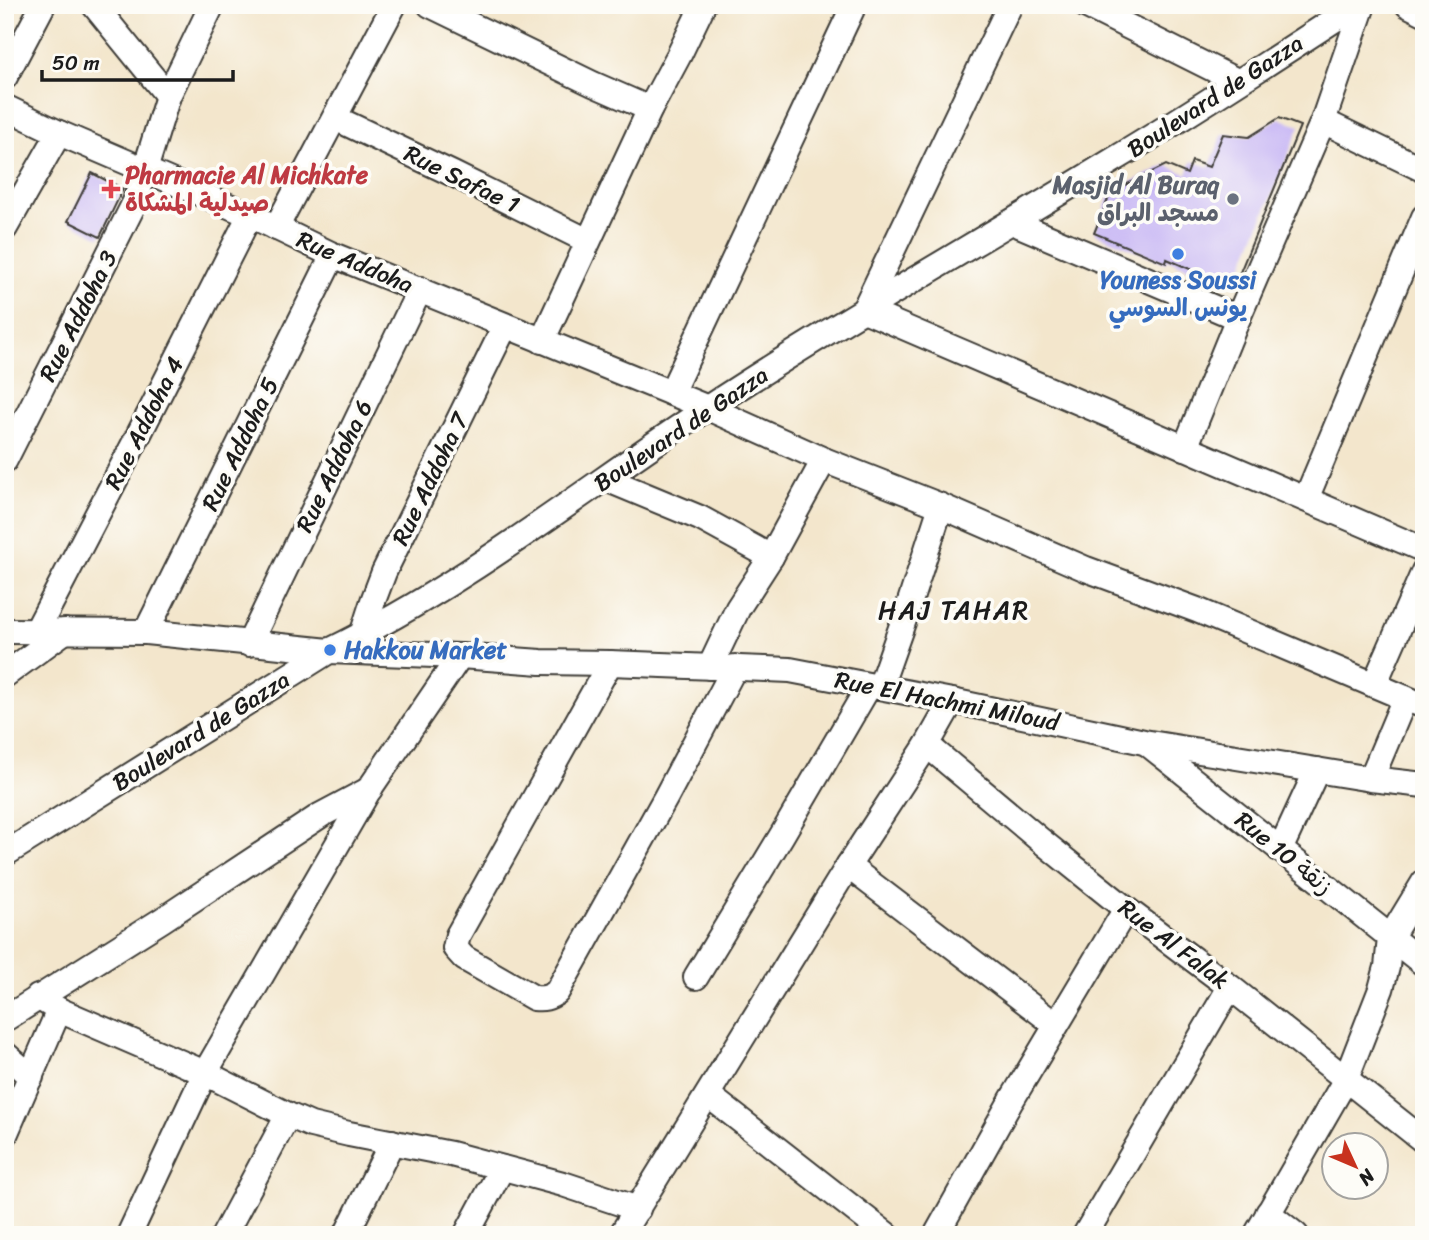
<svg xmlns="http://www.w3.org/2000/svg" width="1429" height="1240" viewBox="0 0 1429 1240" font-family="Sriracha,'Playpen Sans Arabic',sans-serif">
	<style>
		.building { fill: #c4b2f4 }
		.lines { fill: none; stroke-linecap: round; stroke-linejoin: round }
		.minor-casing { stroke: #3c3a36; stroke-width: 28 }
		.minor { stroke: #fff; stroke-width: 24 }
		.health-dot { fill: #e0444e; stroke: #fdfcf7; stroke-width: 2.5 }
		.worship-dot { fill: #6b7280; stroke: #fdfcf7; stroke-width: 2.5 }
		.shop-dot { fill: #3f7fe0; stroke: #fdfcf7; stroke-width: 2.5 }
		.labels { text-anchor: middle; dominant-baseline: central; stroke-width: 7; stroke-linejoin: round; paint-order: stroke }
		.street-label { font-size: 24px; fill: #1c1c1c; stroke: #fdfcf7 }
		.health-label { font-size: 24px; font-weight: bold; fill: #be3a42; stroke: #fdfcf7; text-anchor: start }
		.worship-label { font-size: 24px; font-weight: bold; fill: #5b616d; stroke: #fdfcf7; text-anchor: end }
		.shop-label { font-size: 24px; font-weight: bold; fill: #366cbe; stroke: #fdfcf7 }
		.neighbourhood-label { font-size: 26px; letter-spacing: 2px; fill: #1c1c1c; stroke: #fdfcf7 }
	</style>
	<rect width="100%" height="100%" fill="#fdfcf7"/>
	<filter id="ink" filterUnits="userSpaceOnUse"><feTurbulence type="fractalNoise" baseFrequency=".0143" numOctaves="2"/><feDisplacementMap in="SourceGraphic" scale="14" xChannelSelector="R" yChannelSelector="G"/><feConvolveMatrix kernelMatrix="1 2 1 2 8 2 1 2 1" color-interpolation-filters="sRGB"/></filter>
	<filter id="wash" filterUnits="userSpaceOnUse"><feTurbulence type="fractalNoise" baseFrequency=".00686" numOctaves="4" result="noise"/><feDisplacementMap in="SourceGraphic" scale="28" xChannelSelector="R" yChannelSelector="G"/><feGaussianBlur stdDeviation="1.57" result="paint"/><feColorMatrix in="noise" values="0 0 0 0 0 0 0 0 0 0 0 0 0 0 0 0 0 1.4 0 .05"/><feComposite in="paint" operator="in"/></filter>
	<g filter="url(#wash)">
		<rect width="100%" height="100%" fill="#f3e6cc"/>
		<g id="blocks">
			<!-- building -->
			<g class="building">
				<path d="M 1279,118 L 1300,126 L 1236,282 L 1219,275 L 1213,279 L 1167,259 L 1166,263 L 1094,233 L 1111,192 L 1166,165 L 1187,174 L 1192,161 L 1209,167 L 1223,134 L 1249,137 Z"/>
				<path d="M 92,173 L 123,189 L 100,237 L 68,221 Z"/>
			</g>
		</g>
	</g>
	<g filter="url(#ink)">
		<use href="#blocks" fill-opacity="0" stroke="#3c3a36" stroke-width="2"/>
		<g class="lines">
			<defs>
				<g id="minor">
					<path d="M 94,5 L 168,96"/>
					<path d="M 430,5 L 593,84 L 650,109"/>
					<path d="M 1010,5 L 864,310 L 1424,550"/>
					<path d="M 1085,5 L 1237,81"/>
					<path d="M 1408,5 L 1424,13"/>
					<path d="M 5,77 L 43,5"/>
					<path d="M 5,107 L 59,133 L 250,215 L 333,255 L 708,408 L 824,460 L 941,506 L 1086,569 L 1197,610 L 1424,706"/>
					<path d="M 335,118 L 453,174 L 588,241"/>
					<path d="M 1323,121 L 1424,170"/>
					<path d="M 1012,222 L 1238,318"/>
					<path d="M 5,228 L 59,133"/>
					<path d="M 276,228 L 394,5"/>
					<path d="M 542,341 L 650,109 L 679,55 L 703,5"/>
					<path d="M 671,393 L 854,5"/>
					<path d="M 1185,448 L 1238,318 L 1323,121 L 1363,5"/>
					<path d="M 5,460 L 135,202 L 168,96 L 212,5"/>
					<path d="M 606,479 L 700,518 L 771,557"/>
					<path d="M 1306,499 L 1424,217"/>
					<path d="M 37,630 L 136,440 L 250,215"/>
					<path d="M 5,631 L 146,632 L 329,651 L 460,656 L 541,662 L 610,663 L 790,670 L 952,701 L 1144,742 L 1371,779 L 1424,785"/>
					<path d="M 146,632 L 333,255"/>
					<path d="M 362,635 L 373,601 L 384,572 L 505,326"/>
					<path d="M 249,644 L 420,289"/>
					<path d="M 610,663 L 458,935 L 455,948 L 464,958 L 534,998 C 543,999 549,998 557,992 L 666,797 L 735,667"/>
					<path d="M 710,667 L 738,608 L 771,557 L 824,460"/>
					<path d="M 5,675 L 65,631"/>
					<path d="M 1374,685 L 1424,571"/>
					<path d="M 880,687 L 907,611 L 941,506"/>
					<path d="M 1148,744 L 1424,964"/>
					<path d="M 927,745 L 1039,839 L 1126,909 L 1230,987 L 1424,1141"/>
					<path d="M 1371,779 L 1405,698"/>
					<path d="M 1280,850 L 1317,770"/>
					<path d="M 5,854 L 329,651 C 465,585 583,490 709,407 C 842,320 980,242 1115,159 C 1197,110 1277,57 1357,5"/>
					<path d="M 848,866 L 1056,1025"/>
					<path d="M 696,977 L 782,835 L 869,686"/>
					<path d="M 38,997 L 59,1010 L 205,1073 L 288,1115 L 311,1125 L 349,1134 L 451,1154 L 563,1184 L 638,1209"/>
					<path d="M 5,1019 L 162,920 L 321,815 L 370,789"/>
					<path d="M 5,1054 L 31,1077"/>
					<path d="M 708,1095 L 887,1235"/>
					<path d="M 5,1135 L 59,1010"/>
					<path d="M 1268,1213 L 1296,1235"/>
					<path d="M 129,1235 L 205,1073 L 370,788 L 460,656"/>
					<path d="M 224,1235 L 288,1115"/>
					<path d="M 346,1235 L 392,1142"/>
					<path d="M 466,1235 L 502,1168"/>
					<path d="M 621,1235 L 848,866 L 927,745 L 952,701"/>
					<path d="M 936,1235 L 1011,1101 L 1126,909"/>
					<path d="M 1085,1235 L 1230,987"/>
					<path d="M 1256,1235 L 1346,1079 L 1381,989 L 1387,967 L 1390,938 L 1424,882"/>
				</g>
			</defs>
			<!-- minor casing -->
			<use href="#minor" class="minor-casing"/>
			<!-- minor -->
			<use href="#minor" class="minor"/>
		</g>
	</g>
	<!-- markers -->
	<path class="health-dot" d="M107.5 178.5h7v7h7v7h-7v7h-7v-7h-7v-7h7z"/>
	<circle class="worship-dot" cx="1233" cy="199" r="7"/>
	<g class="shop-dot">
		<circle cx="1178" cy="254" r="7"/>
		<circle cx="330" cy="650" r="7"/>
	</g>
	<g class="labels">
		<!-- street labels -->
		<g class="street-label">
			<text transform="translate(1215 96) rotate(-33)">Boulevard de Gazza</text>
			<text transform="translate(462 179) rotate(26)">Rue Safae 1</text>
			<text transform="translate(355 262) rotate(23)">Rue Addoha</text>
			<text transform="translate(78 316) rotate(-63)">Rue Addoha 3</text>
			<text transform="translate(144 423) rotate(-63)">Rue Addoha 4</text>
			<text transform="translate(681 429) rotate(-34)">Boulevard de Gazza</text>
			<text transform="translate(240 444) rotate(-64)">Rue Addoha 5</text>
			<text transform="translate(334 466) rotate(-64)">Rue Addoha 6</text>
			<text transform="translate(430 479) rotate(-64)">Rue Addoha 7</text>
			<text transform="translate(947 701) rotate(11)">Rue El Hachmi Miloud</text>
			<text transform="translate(201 731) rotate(-32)">Boulevard de Gazza</text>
			<text transform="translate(1284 853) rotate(39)">Rue 10 زنقة</text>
			<text transform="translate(1174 944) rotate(37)">Rue Al Falak</text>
		</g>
		<!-- health labels -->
		<g class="health-label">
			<text x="125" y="175">Pharmacie Al Michkate<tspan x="125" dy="28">صيدلية المشكاة</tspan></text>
		</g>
		<!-- worship labels -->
		<g class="worship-label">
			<text x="1219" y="185">Masjid Al Buraq<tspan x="1219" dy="28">مسجد البراق</tspan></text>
		</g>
		<!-- shop labels -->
		<g class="shop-label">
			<text x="1178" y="280">Youness Soussi<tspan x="1178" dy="28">يونس السوسي</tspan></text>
			<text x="344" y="650" text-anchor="start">Hakkou Market</text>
		</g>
		<!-- neighbourhood labels -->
		<g class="neighbourhood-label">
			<text x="954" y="610">HAJ TAHAR</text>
		</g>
	</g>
	<!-- margin -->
	<rect width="1429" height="1240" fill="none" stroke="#fdfcf7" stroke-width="28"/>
	<!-- north arrow -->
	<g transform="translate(1355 1166) rotate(134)"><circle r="33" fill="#fdfcf7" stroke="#a3a29f" stroke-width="2"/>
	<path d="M0-5L12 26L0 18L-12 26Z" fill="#c8321e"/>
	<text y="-10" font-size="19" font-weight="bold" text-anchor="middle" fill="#1c1c1c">N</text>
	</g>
	<!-- scale -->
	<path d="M42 70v10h191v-10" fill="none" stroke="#1c1c1c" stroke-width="3.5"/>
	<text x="52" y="70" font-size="21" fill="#1c1c1c" stroke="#fdfcf7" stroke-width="5" paint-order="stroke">50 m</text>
</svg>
